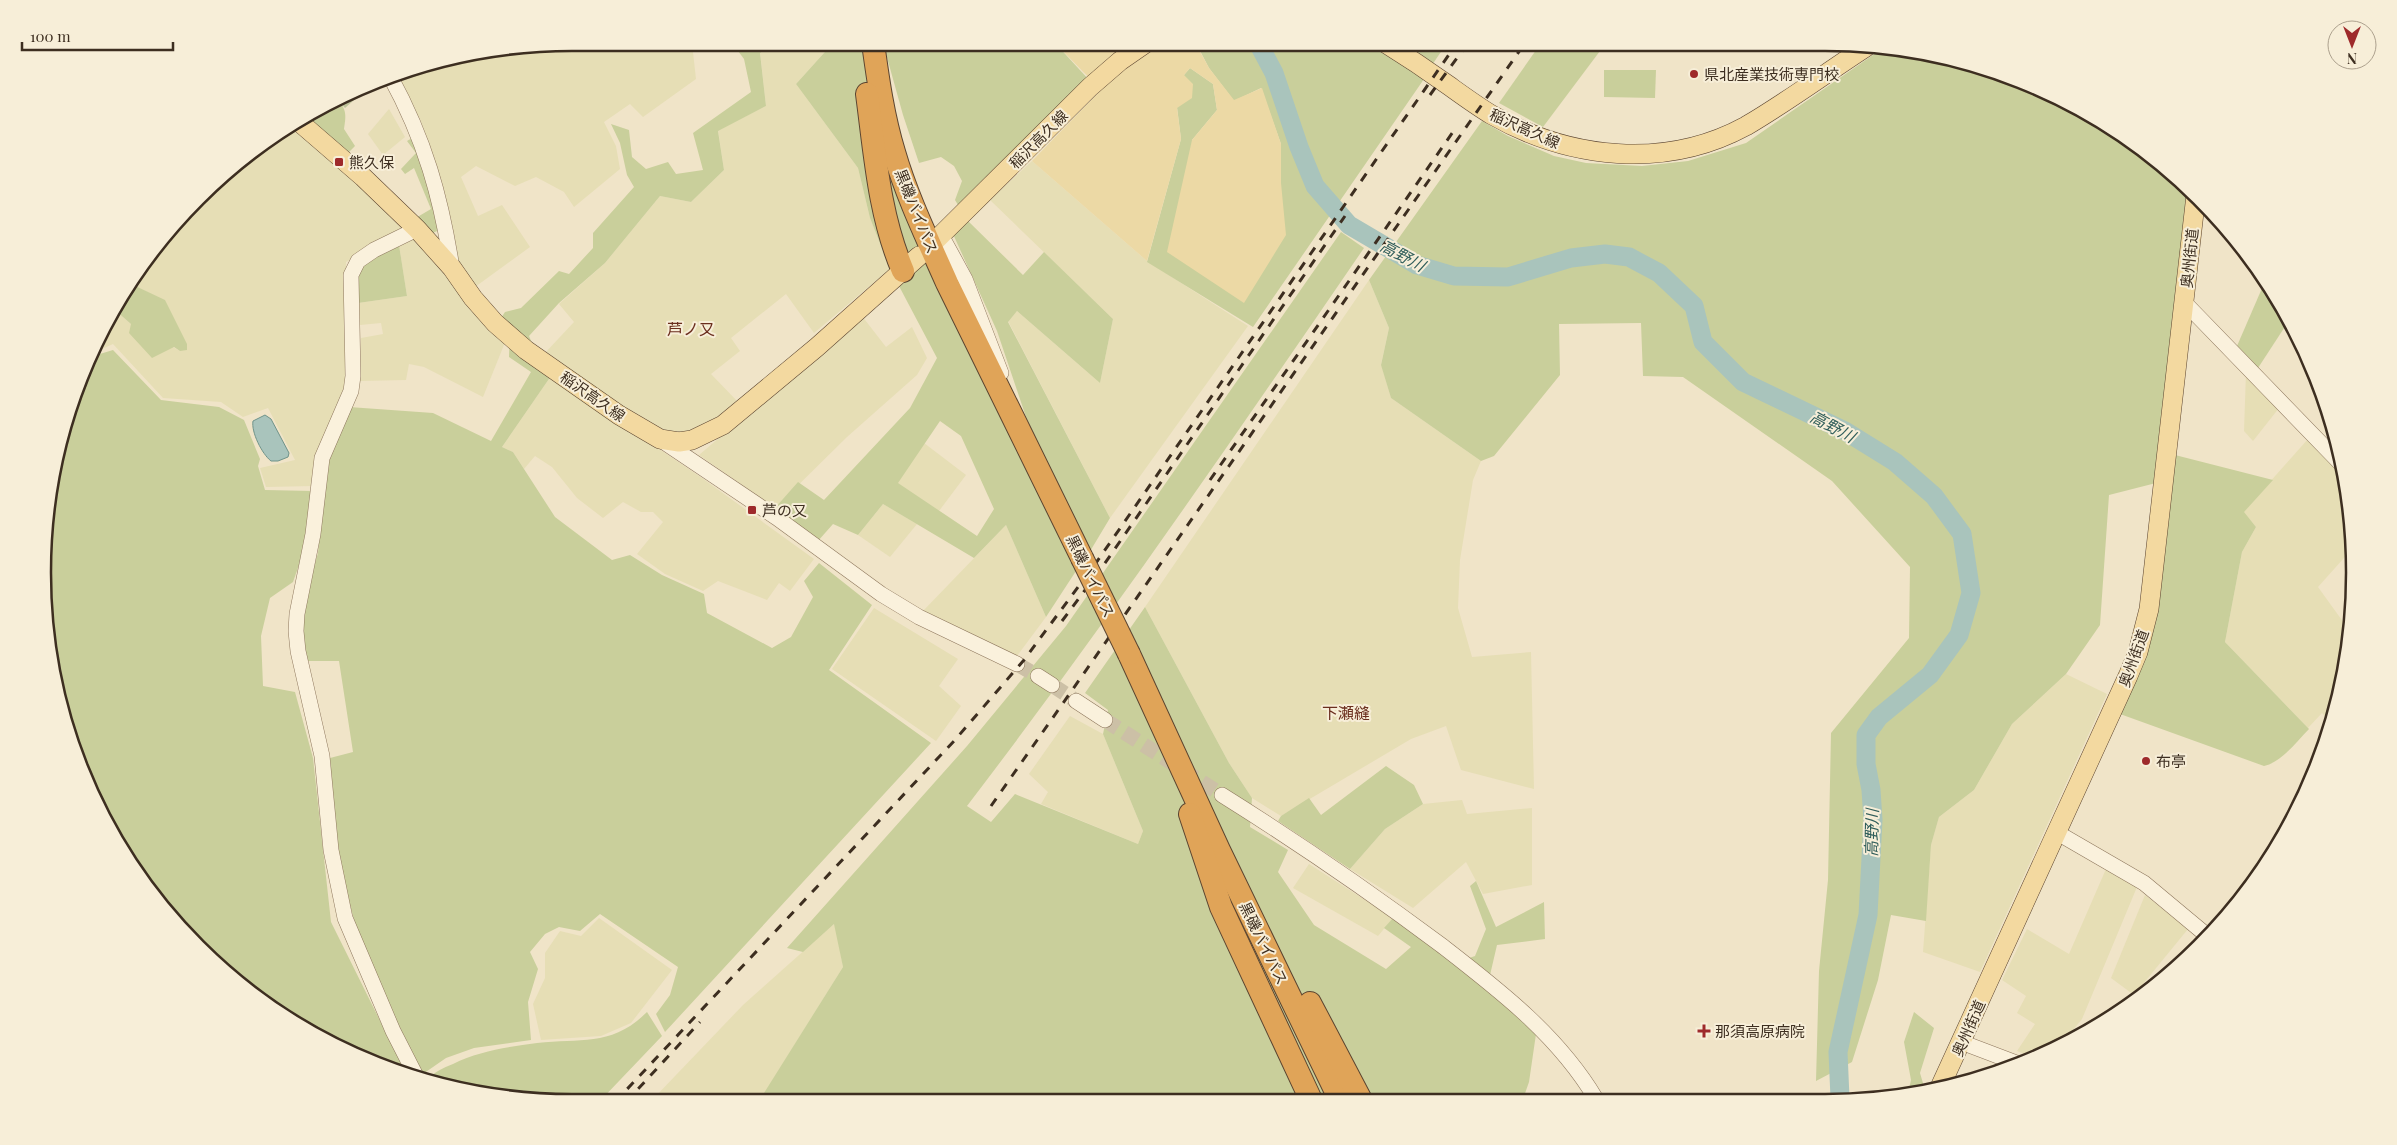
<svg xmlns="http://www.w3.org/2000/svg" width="2397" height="1145" viewBox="0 0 2397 1145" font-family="'Playfair Display','Noto Sans JP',serif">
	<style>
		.farmland { fill: #e6deb5 }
		.green { fill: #c9cf9b; fill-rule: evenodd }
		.sand { fill: #ecd9a5 }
		.cemetery { fill: #bfc49a }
		.water { fill: #a9c4bc; stroke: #6f938a }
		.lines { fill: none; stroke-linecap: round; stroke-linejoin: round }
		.river { stroke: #a9c4bc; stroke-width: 19 }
		.minor-tunnel { stroke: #ccc0a6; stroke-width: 15; stroke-dasharray: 15 8; stroke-linecap: butt }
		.minor-casing { stroke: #8d765c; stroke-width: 16 }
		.major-casing { stroke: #5b4430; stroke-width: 20 }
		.highway-casing { stroke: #5b4430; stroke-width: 24 }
		.minor { stroke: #faf1dc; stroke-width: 15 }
		.major { stroke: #f3d9a0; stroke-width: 19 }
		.highway { stroke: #e0a458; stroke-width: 22 }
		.rail { stroke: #3d2e20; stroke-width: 3; stroke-dasharray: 9 9; stroke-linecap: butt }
		.highway-bridge-casing { stroke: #5b4430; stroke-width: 24; stroke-linecap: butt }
		.highway-bridge { stroke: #e0a458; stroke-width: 22 }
		.poi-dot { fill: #9e2a2b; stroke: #f7eed8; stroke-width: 2 }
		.labels { text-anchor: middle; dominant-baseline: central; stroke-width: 4; stroke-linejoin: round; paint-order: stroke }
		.poi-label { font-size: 15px; fill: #3d2e20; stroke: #f7eed8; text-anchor: start }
		.street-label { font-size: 15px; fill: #3d2e20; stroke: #f7eed8 }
		.water-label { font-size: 16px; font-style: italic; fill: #2f5d5a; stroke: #f7eed8 }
		.neighbourhood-label { font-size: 16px; fill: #6b2e1e; stroke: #f7eed8 }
		.rim { fill: none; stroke: #3d2e20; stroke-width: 2.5 }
	</style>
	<rect width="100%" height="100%" fill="#f0e4c8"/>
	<!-- farmland -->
	<g class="farmland">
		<path d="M 573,43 L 704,43 L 693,52 L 696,79 L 643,117 L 630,104 L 604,122 L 616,146 L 620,169 L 574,207 L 564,192 L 536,177 L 515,186 L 476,166 L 461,177 L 478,216 L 502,205 L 530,247 L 475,287 L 458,264 L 444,190 L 420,119 L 395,74 L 469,53 Z"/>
		<path d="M 768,43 L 833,43 L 796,84 L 858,168 L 870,218 L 890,269 L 814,333 L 786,294 L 731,338 L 740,351 L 711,374 L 739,403 L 706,428 L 687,433 L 660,432 L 544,354 L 574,322 L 559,304 L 605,263 L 660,196 L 691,202 L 724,170 L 718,130 L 766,106 L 760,52 L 768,46 Z"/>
		<path d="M 389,109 L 405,137 L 383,155 L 368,134 Z"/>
		<path d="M 292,124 L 320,145 L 404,229 L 346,262 L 349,373 L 314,486 L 266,487 L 260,468 L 295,460 L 268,408 L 243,417 L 221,402 L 163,398 L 113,344 L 91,354 L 115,310 L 131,324 L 180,351 L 165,301 L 129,283 L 174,223 L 250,152 Z"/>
		<path d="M 1032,161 L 1147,261 L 1248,326 L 1110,518 L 1008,321 L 1017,311 L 1100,383 L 1113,319 L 990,200 Z"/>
		<path d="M 412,238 L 434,253 L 506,340 L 483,397 L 424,367 L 409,364 L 406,380 L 360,381 L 361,338 L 383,334 L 381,323 L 360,325 L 358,303 L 407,296 L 399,245 Z"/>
		<path d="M 1369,280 L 1389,328 L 1381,364 L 1391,398 L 1481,461 L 1473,480 L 1460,560 L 1458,608 L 1472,657 L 1531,652 L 1534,789 L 1461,770 L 1446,726 L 1411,739 L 1281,816 L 1252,798 L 1229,763 L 1145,607 Z"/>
		<path d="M 862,316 L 886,347 L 912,327 L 927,358 L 917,375 L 847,437 L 775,508 L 699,455 Z"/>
		<path d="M 2246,372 L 2279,408 L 2253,441 L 2244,431 Z"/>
		<path d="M 551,376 L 702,478 L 814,559 L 790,591 L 779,583 L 767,600 L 718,581 L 703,591 L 665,574 L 637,554 L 663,522 L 653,512 L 641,512 L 623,502 L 603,518 L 577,498 L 552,467 L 535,456 L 524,469 L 513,452 L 502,447 Z"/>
		<path d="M 2308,439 L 2345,478 L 2352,549 L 2318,587 L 2349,630 L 2344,676 L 2330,722 L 2322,713 L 2308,728 L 2225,642 L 2242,552 L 2256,527 L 2243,512 Z"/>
		<path d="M 924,443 L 966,475 L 939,511 L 897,483 Z"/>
		<path d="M 883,504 L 917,524 L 890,557 L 858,535 Z"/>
		<path d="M 1006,525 L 1046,617 L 1017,656 L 922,612 Z"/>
		<path d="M 874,608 L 958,659 L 939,686 L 961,706 L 936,741 L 832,669 Z"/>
		<path d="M 2066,674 L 2107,694 L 1980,972 L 1923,952 L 1931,845 L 1939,817 L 1974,790 L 2012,724 Z"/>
		<path d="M 1070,716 L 1103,734 L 1143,831 L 1138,844 L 1041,804 L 1048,792 L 1029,774 Z"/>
		<path d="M 1462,800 L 1467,814 L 1532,808 L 1532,885 L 1483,894 L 1466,862 L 1413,908 L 1350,869 L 1385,829 L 1423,804 Z"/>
		<path d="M 1309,864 L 1393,918 L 1378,936 L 1293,888 Z"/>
		<path d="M 2106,869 L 2137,887 L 2082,1019 L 2064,1041 L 2035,1058 L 2017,1051 L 2035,1024 L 2017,1013 L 2026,996 L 2002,980 L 2027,929 L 2069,954 Z"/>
		<path d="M 2145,895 L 2188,929 L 2134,995 L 2111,978 Z"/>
		<path d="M 599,918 L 672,970 L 631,1023 L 601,1036 L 541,1040 L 533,1004 L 545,978 L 545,953 L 560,931 L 581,936 Z"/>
		<path d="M 835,923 L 843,967 L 759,1102 L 658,1102 L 654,1098 L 743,1005 Z"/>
	</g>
	<!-- green -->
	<g class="green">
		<path d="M 732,43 L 768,43 L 768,46 L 760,53 L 766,106 L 718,131 L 724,170 L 691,202 L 660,196 L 605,263 L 559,303 L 529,336 L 544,371 L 551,376 L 502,447 L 513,452 L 555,517 L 612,560 L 630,555 L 662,575 L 704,594 L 707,613 L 772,648 L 791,637 L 813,597 L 804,581 L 819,563 L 872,605 L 829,670 L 931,743 L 665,1032 L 656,1014 L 670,995 L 678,967 L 600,914 L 580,931 L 559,927 L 545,934 L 530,952 L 538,969 L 528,1002 L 531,1040 L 474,1048 L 446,1058 L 420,1076 L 358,934 L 337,858 L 330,758 L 353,752 L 339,661 L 307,661 L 301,628 L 304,600 L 318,553 L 327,458 L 349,407 L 433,413 L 491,441 L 531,372 L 509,357 L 510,329 L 501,318 L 505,312 L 521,308 L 559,271 L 569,274 L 593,248 L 593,233 L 634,187 L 627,175 L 620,143 L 611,124 L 629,130 L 632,157 L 646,169 L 668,162 L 676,174 L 703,170 L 693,133 L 751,92 L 744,59 Z"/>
		<path d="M 833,43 L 865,43 L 867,66 L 1042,498 L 1076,571 L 1046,617 L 1006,525 L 974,558 L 883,504 L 858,535 L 833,524 L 818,541 L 775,508 L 798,482 L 824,500 L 910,408 L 937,358 L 890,269 L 870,218 L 858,168 L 796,84 ZM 940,421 L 961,436 L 994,509 L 977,536 L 898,483 Z"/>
		<path d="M 883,43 L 1055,43 L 1090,81 L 961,210 L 955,200 L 962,181 L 954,166 L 941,157 L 919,163 L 903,115 Z"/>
		<path d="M 1203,43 L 1367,43 L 1424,79 L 1253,327 L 1147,262 L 1181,139 L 1177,107 L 1184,75 L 1190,68 L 1213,84 L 1217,110 L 1192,140 L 1281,183 L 1281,144 L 1261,88 L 1234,101 L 1209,68 L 1198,47 Z"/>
		<path d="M 1403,43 L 1447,43 L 1432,65 Z"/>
		<path d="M 1541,43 L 1606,43 L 1543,127 L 1499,103 Z"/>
		<path d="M 1883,48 L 1928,53 L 2028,83 L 2119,132 L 2188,188 L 2156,483 L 2109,495 L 2100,625 L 2066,674 L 2012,724 L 1974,790 L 1939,817 L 1931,845 L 1926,921 L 1891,915 L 1878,980 L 1852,1062 L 1816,1081 L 1819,971 L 1828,880 L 1831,733 L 1909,638 L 1910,567 L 1832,481 L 1683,377 L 1643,376 L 1641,323 L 1559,324 L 1560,375 L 1494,456 L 1481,461 L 1391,398 L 1381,365 L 1389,328 L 1369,280 L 1482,121 L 1508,136 L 1554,156 L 1586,163 L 1642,166 L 1688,161 L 1746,143 Z"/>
		<path d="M 1604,70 L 1656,70 L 1655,98 L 1604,97 Z"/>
		<path d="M 338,100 C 347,110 346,116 344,129 L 355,146 L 346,155 L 302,117 Z"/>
		<path d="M 412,138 L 428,186 L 439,230 L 429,235 L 414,219 L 431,209 L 414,168 L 405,174 L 401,169 L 416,153 L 407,141 Z"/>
		<path d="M 2206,206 L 2240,248 L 2205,214 Z"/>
		<path d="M 967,220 L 1023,275 L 1044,252 L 1113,319 L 1100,383 L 1017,311 L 1008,322 L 1110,518 L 1089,553 L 1026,417 L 997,331 L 953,234 Z"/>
		<path d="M 1341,232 L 1364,248 C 1235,436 1106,624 967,806 L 991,822 L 1015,794 L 1138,844 L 1143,831 L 1103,734 L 1108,710 L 1085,693 L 1145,607 L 1229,763 L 1252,798 L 1250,827 L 1288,850 L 1278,872 L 1314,925 L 1386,969 L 1411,947 L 1384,928 L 1393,918 L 1455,963 L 1475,956 L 1486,929 L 1470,886 L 1476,881 L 1496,927 L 1544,902 L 1545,939 L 1497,945 L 1487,988 L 1536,1034 L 1529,1082 L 1523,1099 L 774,1102 L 764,1093 L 843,967 L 834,924 L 803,952 L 787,948 L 967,746 L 1066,626 Z"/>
		<path d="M 399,245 L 407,296 L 358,303 L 358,271 L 367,258 Z"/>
		<path d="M 2266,279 L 2288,322 L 2258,368 L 2237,346 Z"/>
		<path d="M 129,283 L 165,300 L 187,344 L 187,350 L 180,351 L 174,347 L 152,358 L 129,333 L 131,324 L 115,310 Z"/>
		<path d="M 113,350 L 161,400 L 219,407 L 244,420 L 260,459 L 258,466 L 265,490 L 313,491 L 306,545 L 293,582 L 270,598 L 261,636 L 263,686 L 295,692 L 313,758 L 331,922 L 406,1073 L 369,1062 L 278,1013 L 198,947 L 152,895 L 97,807 L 71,743 L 47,642 L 43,572 L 53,469 L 83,370 L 90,357 Z"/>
		<path d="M 2175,455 L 2273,480 L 2244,512 L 2256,527 L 2242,552 L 2225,642 L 2309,729 C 2296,742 2282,762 2264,766 L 2120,714 L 2151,641 Z"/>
		<path d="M 1386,766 L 1414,785 L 1423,804 L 1385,829 L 1350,869 L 1278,821 L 1281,816 L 1309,798 L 1321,815 Z"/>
		<path d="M 647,1012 L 662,1036 L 599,1102 L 572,1102 L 469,1092 L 427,1080 C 434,1072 443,1068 453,1064 C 479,1051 508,1047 537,1043 C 582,1038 612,1047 647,1012 Z"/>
		<path d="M 1914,1012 L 1934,1028 L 1920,1073 L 1925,1090 L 1908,1094 L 1911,1080 L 1904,1042 Z"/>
	</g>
	<!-- sand -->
	<path class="sand" d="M 1055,43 L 1203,43 L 1198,48 L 1209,68 L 1234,100 L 1262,88 L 1281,144 L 1281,183 L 1286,235 L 1244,303 L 1167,252 L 1192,140 L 1217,110 L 1213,84 L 1190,68 L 1184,75 L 1193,84 L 1192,98 L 1177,108 L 1181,139 L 1147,261 L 1032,161 L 1101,90 Z"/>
	<!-- cemetery -->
	<path class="cemetery" d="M 371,85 L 345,108 L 338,100 Z"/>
	<!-- water -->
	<path class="water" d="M 265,415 L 271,419 L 289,453 L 288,457 L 278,461 L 271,461 C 262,454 251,432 253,421 Z"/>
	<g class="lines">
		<!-- river -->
		<path class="river" d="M 1258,43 L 1274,73 L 1299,147 L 1315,186 L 1349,225 L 1417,265 L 1454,276 L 1508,277 L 1571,258 L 1605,254 L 1629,257 L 1659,273 L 1694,306 L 1703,342 L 1743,382 L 1845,431 L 1895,462 L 1934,496 L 1962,534 L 1971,593 L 1959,635 L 1930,675 L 1879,717 L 1866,735 L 1866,764 L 1871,790 L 1873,820 L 1868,915 L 1838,1052 L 1840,1098"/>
		<!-- minor-tunnel -->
		<g class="minor-tunnel">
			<path d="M 1017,664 L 1038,676"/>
			<path d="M 1052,685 L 1076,701"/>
			<path d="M 1105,720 L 1222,795"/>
		</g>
		<defs>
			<g id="minor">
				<path d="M 390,76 C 425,140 441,197 452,268"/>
				<path d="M 941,235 L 965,279 L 1001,373"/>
				<path d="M 2185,303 L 2344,467"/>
				<path d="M 661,440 L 777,518 L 881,594 L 919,617 L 1017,664"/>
				<path d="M 1038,676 L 1052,685"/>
				<path d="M 1076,701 L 1105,720"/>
				<path d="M 1222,795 C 1297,842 1370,892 1441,945 C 1499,990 1558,1035 1596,1099"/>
				<path d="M 2056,832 L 2144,883 L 2204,933"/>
				<path d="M 1961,1042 L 2019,1064"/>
				<path d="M 416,1076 L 393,1031 L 345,918 L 331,850 L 322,756 L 298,651 L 296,631 L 297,614 L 313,534 L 322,458 L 351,391 L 353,376 L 351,275 L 358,261 L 374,250 L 417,229"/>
			</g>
			<g id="major">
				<path d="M 1385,43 C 1406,56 1427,70 1448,85 C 1462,95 1477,106 1492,115 C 1569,159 1665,170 1746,126 C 1787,102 1826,73 1866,47"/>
				<path d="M 297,120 L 363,177 L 417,229 L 452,268 L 473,298 L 495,323 L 526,350 L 619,415 L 660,439 L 679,442 L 692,440 L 723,425 L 817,347 L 919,256"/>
				<path d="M 934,242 L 1090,87 L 1120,61 L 1146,43"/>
				<path d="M 1941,1085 L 2128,676 L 2138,652 L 2149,609 L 2196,195"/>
			</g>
			<g id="highway">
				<path d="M 873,43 C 878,79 883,116 894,152 C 907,197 928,240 947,283 L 1082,558"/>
				<path d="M 867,94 C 875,154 879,215 903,271"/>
				<path d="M 1129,654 L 1219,850 L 1340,1100"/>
				<path d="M 1190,814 L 1221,907 L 1311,1100"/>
				<path d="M 1310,1003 L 1361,1100"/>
			</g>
		</defs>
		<!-- minor casing -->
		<use href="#minor" class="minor-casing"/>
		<!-- major casing -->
		<use href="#major" class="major-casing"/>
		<!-- highway casing -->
		<use href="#highway" class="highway-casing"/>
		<!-- minor -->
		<use href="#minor" class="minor"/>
		<!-- major -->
		<use href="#major" class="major"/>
		<!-- highway -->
		<use href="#highway" class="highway"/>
		<!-- rail -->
		<g class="rail">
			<path d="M 1430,95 L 1468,43"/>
			<path d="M 1210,480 L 1455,129"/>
			<path d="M 1062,621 L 1103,566 L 1345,216"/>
			<path d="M 991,806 L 1525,43"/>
			<path d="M 615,1102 L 954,741 L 1024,660 L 1098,560 L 1457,43"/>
			<path d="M 626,1102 L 700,1022"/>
		</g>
		<defs>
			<path id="highway-bridge" d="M 1082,558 L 1129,654"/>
		</defs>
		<!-- highway-bridge casing -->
		<use href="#highway-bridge" class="highway-bridge-casing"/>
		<!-- highway-bridge -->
		<use href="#highway-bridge" class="highway-bridge"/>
	</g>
	<!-- markers -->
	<g class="poi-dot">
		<circle cx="1694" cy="74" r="5"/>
		<rect x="334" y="157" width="10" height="10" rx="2.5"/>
		<rect x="747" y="505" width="10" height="10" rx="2.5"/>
		<circle cx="2146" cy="761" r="5"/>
		<path d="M1701.5 1023.5h5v5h5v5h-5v5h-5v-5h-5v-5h5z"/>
	</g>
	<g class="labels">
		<!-- poi labels -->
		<g class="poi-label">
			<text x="1704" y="74">県北産業技術専門校</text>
			<text x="349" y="162">熊久保</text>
			<text x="762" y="510">芦の又</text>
			<text x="2156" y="761">布亭</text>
			<text x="1715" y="1031">那須高原病院</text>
		</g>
		<!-- street labels -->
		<g class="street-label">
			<text transform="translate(1525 128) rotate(24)">稲沢高久線</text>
			<text transform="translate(1038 139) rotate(-45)">稲沢高久線</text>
			<text transform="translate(917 211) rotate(68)">黒磯バイパス</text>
			<text transform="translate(2189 258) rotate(-84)">奥州街道</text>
			<text transform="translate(593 396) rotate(35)">稲沢高久線</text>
			<text transform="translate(1091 576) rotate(64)">黒磯バイパス</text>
			<text transform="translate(2133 658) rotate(-70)">奥州街道</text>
			<text transform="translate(1264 943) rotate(64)">黒磯バイパス</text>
			<text transform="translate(1968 1028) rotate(-66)">奥州街道</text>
		</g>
		<!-- water labels -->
		<g class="water-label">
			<text transform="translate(1403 255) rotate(28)">高野川</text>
			<text transform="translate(1833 426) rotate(28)">高野川</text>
			<text transform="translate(1871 833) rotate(-89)">高野川</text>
		</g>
		<!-- neighbourhood labels -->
		<g class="neighbourhood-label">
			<text x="691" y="328">芦ノ又</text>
			<text x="1346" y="712">下瀬縫</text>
		</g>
	</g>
	<!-- crop -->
	<path d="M0 0H2397V1145H0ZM572 51H1825A521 521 0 0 1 2346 572V573A521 521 0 0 1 1825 1094H572A521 521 0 0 1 51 573V572A521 521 0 0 1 572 51Z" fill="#f7eed8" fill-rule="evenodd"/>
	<path class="rim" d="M572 51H1825A521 521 0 0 1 2346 572V573A521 521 0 0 1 1825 1094H572A521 521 0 0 1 51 573V572A521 521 0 0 1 572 51Z"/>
	<!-- north arrow -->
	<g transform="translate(2352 45) rotate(180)"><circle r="24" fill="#f7eed8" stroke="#ada18e"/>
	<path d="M0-4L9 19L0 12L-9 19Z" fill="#9e2a2b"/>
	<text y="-8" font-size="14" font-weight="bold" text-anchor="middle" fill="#3d2e20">N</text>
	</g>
	<!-- scale -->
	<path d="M22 42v8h151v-8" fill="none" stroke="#3d2e20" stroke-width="2.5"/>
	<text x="30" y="42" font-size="15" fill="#3d2e20" stroke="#f7eed8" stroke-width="4" paint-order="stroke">100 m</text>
</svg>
